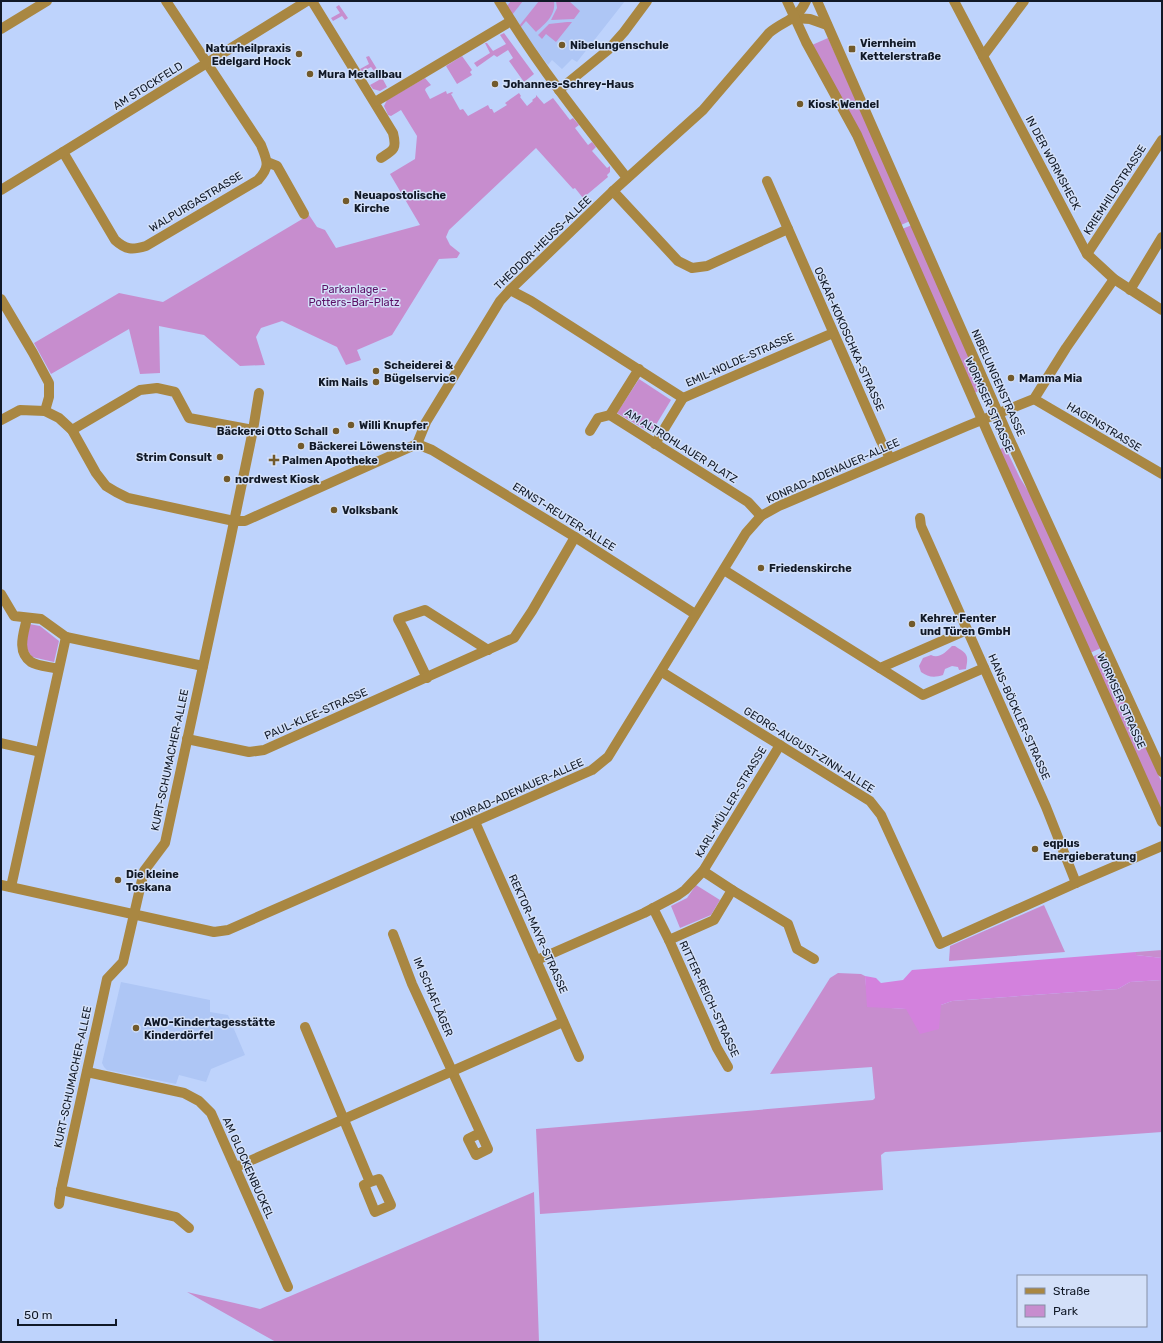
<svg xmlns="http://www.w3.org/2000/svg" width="1163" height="1343" viewBox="0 0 1163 1343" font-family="Rubik,sans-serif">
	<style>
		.built { fill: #aec6f5 }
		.green { fill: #c78dce }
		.forest { fill: #d381dd }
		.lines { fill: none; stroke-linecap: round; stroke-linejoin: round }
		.minor { stroke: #a98742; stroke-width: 10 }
		.tertiary { stroke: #a98742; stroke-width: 10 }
		.poi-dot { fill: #725a2b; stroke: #d3e0f9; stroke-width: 1.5 }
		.labels { text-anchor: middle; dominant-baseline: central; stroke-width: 3; stroke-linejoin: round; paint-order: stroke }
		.poi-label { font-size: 11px; font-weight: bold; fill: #111927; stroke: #d3e0f9; text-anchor: start }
		.street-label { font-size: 11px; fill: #111927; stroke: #d3e0f9 }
		.park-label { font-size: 11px; fill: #5c1066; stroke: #d3e0f9 }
	</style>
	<rect width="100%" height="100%" fill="#bed3fc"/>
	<!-- built -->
	<g class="built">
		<path d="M 504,1 L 625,1 L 577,62 L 572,59 L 562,69 L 552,60 L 548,65 L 519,26 Z"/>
		<path d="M 121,982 L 210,1000 L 210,1012 L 228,1015 L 245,1055 L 211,1069 L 206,1082 L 179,1075 L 176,1084 L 107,1070 L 104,1067 L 102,1063 Z"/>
	</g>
	<!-- green -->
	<g class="green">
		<path d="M 511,1 L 523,1 L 512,15 L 507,6 Z"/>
		<path d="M 539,1 L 554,1 C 556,15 546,23 536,32 L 526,21 L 520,28 L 519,26 Z"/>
		<path d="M 556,1 L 569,1 L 580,11 L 574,19 L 551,20 L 557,8 Z"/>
		<path d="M 339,5 L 348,18 L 345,20 L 342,16 L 333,21 L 331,18 L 340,13 L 336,7 Z"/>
		<path d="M 567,22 L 572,22 L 556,42 L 546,34 L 542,39 L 538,35 L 549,24 Z"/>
		<path d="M 504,33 L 534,74 L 524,82 L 509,61 L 513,58 L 508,50 L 497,57 L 494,55 L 477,67 L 474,63 L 490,53 L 485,43 L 487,43 L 493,51 L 506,44 L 500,35 Z"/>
		<path d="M 828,38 L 910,221 L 901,225 L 812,45 Z"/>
		<path d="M 369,56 L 377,69 L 374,71 L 371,67 L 362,72 L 360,69 L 369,64 L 366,57 Z"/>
		<path d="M 462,56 L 472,70 L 470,72 L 472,75 L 457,84 L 446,66 Z"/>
		<path d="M 379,72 L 387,87 L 380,91 L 373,89 L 370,85 L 379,80 L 376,74 Z"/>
		<path d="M 425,78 L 431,85 L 426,88 L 425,90 L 430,99 L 446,91 L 447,94 L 452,92 L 453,93 L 451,94 L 460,110 L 463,109 L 468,116 L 488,105 L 490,109 L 492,109 L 494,113 L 507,105 L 505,103 L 519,93 L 521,96 L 520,97 L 527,106 L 533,101 L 532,100 L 536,97 L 536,95 L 544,104 L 553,98 L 570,120 L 573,118 L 579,125 L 575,128 L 588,145 L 592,142 L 596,147 L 592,151 L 607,168 L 610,166 L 610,172 L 607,175 L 608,177 L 583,198 L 575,188 L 573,189 L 536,148 L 449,230 L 446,237 L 450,245 L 460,253 L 457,258 L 439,259 L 392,335 L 357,350 L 361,360 L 346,365 L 337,347 L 282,321 L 261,328 L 256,337 L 265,365 L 240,366 L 204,335 L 159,326 L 160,373 L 140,374 L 129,329 L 51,374 L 34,343 L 119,293 L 163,302 L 309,215 L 317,227 L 325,230 L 336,248 L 420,225 L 390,174 L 415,159 L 417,136 L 401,110 L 391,116 L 388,115 L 384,106 L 387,100 Z"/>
		<path d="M 912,225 L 984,389 L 974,393 L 902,229 Z"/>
		<path d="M 639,379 L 671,400 L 651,433 L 617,413 Z"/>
		<path d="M 1005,447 L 1020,478 L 1035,502 L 1101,648 L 1090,653 L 998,450 Z"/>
		<path d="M 29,624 L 40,626 L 59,641 L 54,662 L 32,657 L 25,646 Z"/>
		<path d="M 952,646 L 955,646 C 967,654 969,654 966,669 L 959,670 L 958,667 L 952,666 L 945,669 L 943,675 C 934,678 928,677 921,672 L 919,666 L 923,658 L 931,655 C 939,659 946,652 952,646 Z"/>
		<path d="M 1103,652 L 1162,783 L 1162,808 L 1161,809 L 1092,657 Z"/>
		<path d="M 696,885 L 720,900 L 711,915 L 680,928 L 671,906 L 687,898 Z"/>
		<path d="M 1044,905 L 1065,952 L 949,961 L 950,946 Z"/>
		<path d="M 1162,950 L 1162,958 L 1136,955 L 1136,952 Z"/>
		<path d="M 838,973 L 861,974 L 865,976 L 866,986 L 891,1008 L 906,1009 L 941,1005 L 952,1001 L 1118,989 L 1130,982 L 1162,980 L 1162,1132 L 885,1152 L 881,1155 L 883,1190 L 540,1214 L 536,1129 L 873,1100 L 875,1098 L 872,1067 L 770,1074 L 830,978 Z"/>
		<path d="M 534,1192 L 539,1342 L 276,1342 L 187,1292 L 260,1309 Z"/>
	</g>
	<!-- forest -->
	<path class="forest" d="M 1136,952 L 1136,955 L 1162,958 L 1162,980 L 1130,982 L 1118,989 L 952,1001 L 941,1005 L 939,1029 L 920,1034 L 906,1009 L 867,1007 L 865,976 L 876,978 L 881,983 L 903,980 L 912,970 Z"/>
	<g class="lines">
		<!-- minor -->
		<g class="minor">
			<path d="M 312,1 L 393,133 C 397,149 394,150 381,158"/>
			<path d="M 499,1 C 537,64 582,121 627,178"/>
			<path d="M 954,1 L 1087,254 L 1114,279 L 1162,310"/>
			<path d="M 794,18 L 810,19 L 827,25"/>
			<path d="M 1,29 L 47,1"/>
			<path d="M 983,56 L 1024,1"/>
			<path d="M 559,90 L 608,50 L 624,32 L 647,1"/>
			<path d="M 375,102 L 511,21"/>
			<path d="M 63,152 L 115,240 C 126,250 132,250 146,246 L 258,180 C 271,166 267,161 261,145 L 166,1"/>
			<path d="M 267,162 L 277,166 L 304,214"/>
			<path d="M 767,181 L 881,441 L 890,458"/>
			<path d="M 1,190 L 63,152 L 307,1"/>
			<path d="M 613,191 L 678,261 L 692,268 L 707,266 L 788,229"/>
			<path d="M 1087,254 L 1162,140"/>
			<path d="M 510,290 L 531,301 L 683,398"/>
			<path d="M 1130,290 L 1162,237"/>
			<path d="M 1,299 L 33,353 L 49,383 L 49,397 L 45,411"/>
			<path d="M 1034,399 L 1162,474"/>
			<path d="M 610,415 L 748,502 L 761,516"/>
			<path d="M 610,415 L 639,369"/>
			<path d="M 1,420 L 20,410 L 45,411 L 59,418 L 72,430 L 96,473 L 106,486 L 116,492 L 128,498 L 234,521 L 245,521 L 417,444 L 426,422 L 500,301 L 510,290 L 613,191 L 703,110 L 769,33 C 784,20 797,21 806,1"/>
			<path d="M 253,430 L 259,393"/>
			<path d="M 590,431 L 598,418 L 610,415"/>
			<path d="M 417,444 L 432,450 L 575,537 L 695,614"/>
			<path d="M 655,444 L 683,398 L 833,333"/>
			<path d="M 920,518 L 921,526 L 1046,807 L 1076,883"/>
			<path d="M 724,570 L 880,668 L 967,630"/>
			<path d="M 1,594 L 14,616 L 41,619 L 66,637 L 203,666"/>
			<path d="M 27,618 C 24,632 16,652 31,662 C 37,666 51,667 58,669"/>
			<path d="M 880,668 L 923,695 L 984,668"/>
			<path d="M 662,672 L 870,801 L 881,815 L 940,944 L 1076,883 L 1162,846"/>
			<path d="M 427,678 L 404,630 L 398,619 L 425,610 L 488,650"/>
			<path d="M 187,739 L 249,752 L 264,750 L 514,638 L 532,611 L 575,537"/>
			<path d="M 1,743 L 40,752"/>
			<path d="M 475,822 L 579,1057"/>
			<path d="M 1,885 L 214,932 L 228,930 L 592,770 L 608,757 L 746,533 L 761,516 L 779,506 L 967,426 L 1034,399 L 1066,348 L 1114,279"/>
			<path d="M 11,887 L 66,637"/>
			<path d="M 732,890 L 788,924 L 797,949 L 814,959"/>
			<path d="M 653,908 L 669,940 L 714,920 L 732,890 L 703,871"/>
			<path d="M 393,934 L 412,984 L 488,1149 L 476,1155 L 468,1139 L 480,1133"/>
			<path d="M 669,940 L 717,1048 L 728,1067"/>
			<path d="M 537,960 L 644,913 L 678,895 L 685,890 L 703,871 L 780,745"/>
			<path d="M 305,1027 L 370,1182 L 379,1179 L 391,1205 L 375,1212 L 364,1185 L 370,1182"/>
			<path d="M 87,1072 L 184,1093 L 199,1101 L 211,1113 L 288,1287"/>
			<path d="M 236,1167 L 563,1022"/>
			<path d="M 61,1190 L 176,1217 L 189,1228"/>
			<path d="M 59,1204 L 61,1190 L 107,979 L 123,962 L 144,871 L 165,843 L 230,541 L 253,430 L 189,418 L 175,392 L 157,388 L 140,390 L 72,430"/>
		</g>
		<!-- tertiary -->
		<g class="tertiary">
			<path d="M 787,1 L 806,42 L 857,135 L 994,447 L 1162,822"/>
			<path d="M 817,1 L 1010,440 L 1162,772"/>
		</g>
	</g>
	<!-- markers -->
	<g class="poi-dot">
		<circle cx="562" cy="45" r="4"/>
		<rect x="848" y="45" width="8" height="8" rx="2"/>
		<circle cx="299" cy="54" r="4"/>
		<circle cx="310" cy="74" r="4"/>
		<circle cx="495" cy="84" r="4"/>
		<circle cx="800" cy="104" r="4"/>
		<circle cx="346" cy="201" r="4"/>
		<circle cx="376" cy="371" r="4"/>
		<circle cx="1011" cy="378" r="4"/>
		<circle cx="376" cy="382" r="4"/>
		<circle cx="351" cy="425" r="4"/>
		<circle cx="336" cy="431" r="4"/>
		<circle cx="301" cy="446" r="4"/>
		<circle cx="220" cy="457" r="4"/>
		<path d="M272 454h4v4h4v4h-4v4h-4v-4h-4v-4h4z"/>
		<circle cx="227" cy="479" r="4"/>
		<circle cx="334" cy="510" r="4"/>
		<circle cx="761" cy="568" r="4"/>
		<circle cx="912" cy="624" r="4"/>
		<circle cx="1035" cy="849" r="4"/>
		<circle cx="118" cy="880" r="4"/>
		<circle cx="136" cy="1028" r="4"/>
	</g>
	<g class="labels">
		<!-- poi labels -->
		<g class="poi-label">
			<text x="860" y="43">Viernheim<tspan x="860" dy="13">Kettelerstraße</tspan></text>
			<text x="570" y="45">Nibelungenschule</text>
			<text x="291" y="48" text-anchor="end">Naturheilpraxis<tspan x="291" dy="13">Edelgard Hock</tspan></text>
			<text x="318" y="74">Mura Metallbau</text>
			<text x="503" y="84">Johannes-Schrey-Haus</text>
			<text x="808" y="104">Kiosk Wendel</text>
			<text x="354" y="195">Neuapostolische<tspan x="354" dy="13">Kirche</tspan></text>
			<text x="384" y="365">Scheiderei &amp;<tspan x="384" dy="13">Bügelservice</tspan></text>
			<text x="1019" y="378">Mamma Mia</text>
			<text x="368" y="382" text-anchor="end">Kim Nails</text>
			<text x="359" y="425">Willi Knupfer</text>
			<text x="328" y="431" text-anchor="end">Bäckerei Otto Schall</text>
			<text x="309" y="446">Bäckerei Löwenstein</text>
			<text x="212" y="457" text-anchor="end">Strim Consult</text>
			<text x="282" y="460">Palmen Apotheke</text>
			<text x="235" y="479">nordwest Kiosk</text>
			<text x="342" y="510">Volksbank</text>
			<text x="769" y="568">Friedenskirche</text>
			<text x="920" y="618">Kehrer Fenter<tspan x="920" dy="13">und Türen GmbH</tspan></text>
			<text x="1043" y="843">eqplus<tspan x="1043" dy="13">Energieberatung</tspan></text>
			<text x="126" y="874">Die kleine<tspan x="126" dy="13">Toskana</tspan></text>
			<text x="144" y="1022">AWO-Kindertagesstätte<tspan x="144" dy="13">Kinderdörfel</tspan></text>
		</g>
		<!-- street labels -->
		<g class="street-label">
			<text transform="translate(148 86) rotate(-32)">AM STOCKFELD</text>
			<text transform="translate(1053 163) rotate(62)">IN DER WORMSHECK</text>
			<text transform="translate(1115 190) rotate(-57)">KRIEMHILDSTRASSE</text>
			<text transform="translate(196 202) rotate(-31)">WALPURGASTRASSE</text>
			<text transform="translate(543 243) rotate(-44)">THEODOR-HEUSS-ALLEE</text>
			<text transform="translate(849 339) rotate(66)">OSKAR-KOKOSCHKA-STRASSE</text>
			<text transform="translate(740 360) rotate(-24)">EMIL-NOLDE-STRASSE</text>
			<text transform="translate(998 383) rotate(66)">NIBELUNGENSTRASSE</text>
			<text transform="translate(989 405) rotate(66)">WORMSER STRASSE</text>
			<text transform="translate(1104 427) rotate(31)">HAGENSTRASSE</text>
			<text transform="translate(681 446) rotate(32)">AM ALTROHLAUER PLATZ</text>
			<text transform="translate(833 471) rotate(-24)">KONRAD-ADENAUER-ALLEE</text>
			<text transform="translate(564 517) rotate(32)">ERNST-REUTER-ALLEE</text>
			<text transform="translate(1121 701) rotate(66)">WORMSER STRASSE</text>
			<text transform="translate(316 714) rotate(-24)">PAUL-KLEE-STRASSE</text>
			<text transform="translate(1019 717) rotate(66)">HANS-BÖCKLER-STRASSE</text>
			<text transform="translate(809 750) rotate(32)">GEORG-AUGUST-ZINN-ALLEE</text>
			<text transform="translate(170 760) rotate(-78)">KURT-SCHUMACHER-ALLEE</text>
			<text transform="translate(517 791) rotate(-24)">KONRAD-ADENAUER-ALLEE</text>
			<text transform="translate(731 802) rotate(-59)">KARL-MÜLLER-STRASSE</text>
			<text transform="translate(538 934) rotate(66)">REKTOR-MAYR-STRASSE</text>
			<text transform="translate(433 997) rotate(67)">IM SCHAFLÄGER</text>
			<text transform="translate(709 999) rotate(65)">RITTER-REICH-STRASSE</text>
			<text transform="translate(73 1077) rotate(-78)">KURT-SCHUMACHER-ALLEE</text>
			<text transform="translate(248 1168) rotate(66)">AM GLOCKENBUCKEL</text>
		</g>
		<!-- park labels -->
		<g class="park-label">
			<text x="354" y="289">Parkanlage -<tspan x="354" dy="13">Potters-Bar-Platz</tspan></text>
		</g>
	</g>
	<!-- border -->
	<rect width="1163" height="1343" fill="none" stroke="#111927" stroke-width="4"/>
	<!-- legend -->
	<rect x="1017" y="1275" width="130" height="52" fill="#d3e0f9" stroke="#8590a5"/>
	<rect x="1025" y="1288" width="20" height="6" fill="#a98742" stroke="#8590a5"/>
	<text x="1053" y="1295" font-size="12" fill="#111927">Straße</text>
	<rect x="1025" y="1305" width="20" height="12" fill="#c78dce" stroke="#8590a5"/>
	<text x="1053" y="1315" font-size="12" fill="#111927">Park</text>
	<!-- scale -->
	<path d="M18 1319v6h98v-6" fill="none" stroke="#111927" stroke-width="2"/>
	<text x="24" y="1319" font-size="12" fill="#111927" stroke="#d3e0f9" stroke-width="3" paint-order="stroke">50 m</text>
</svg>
